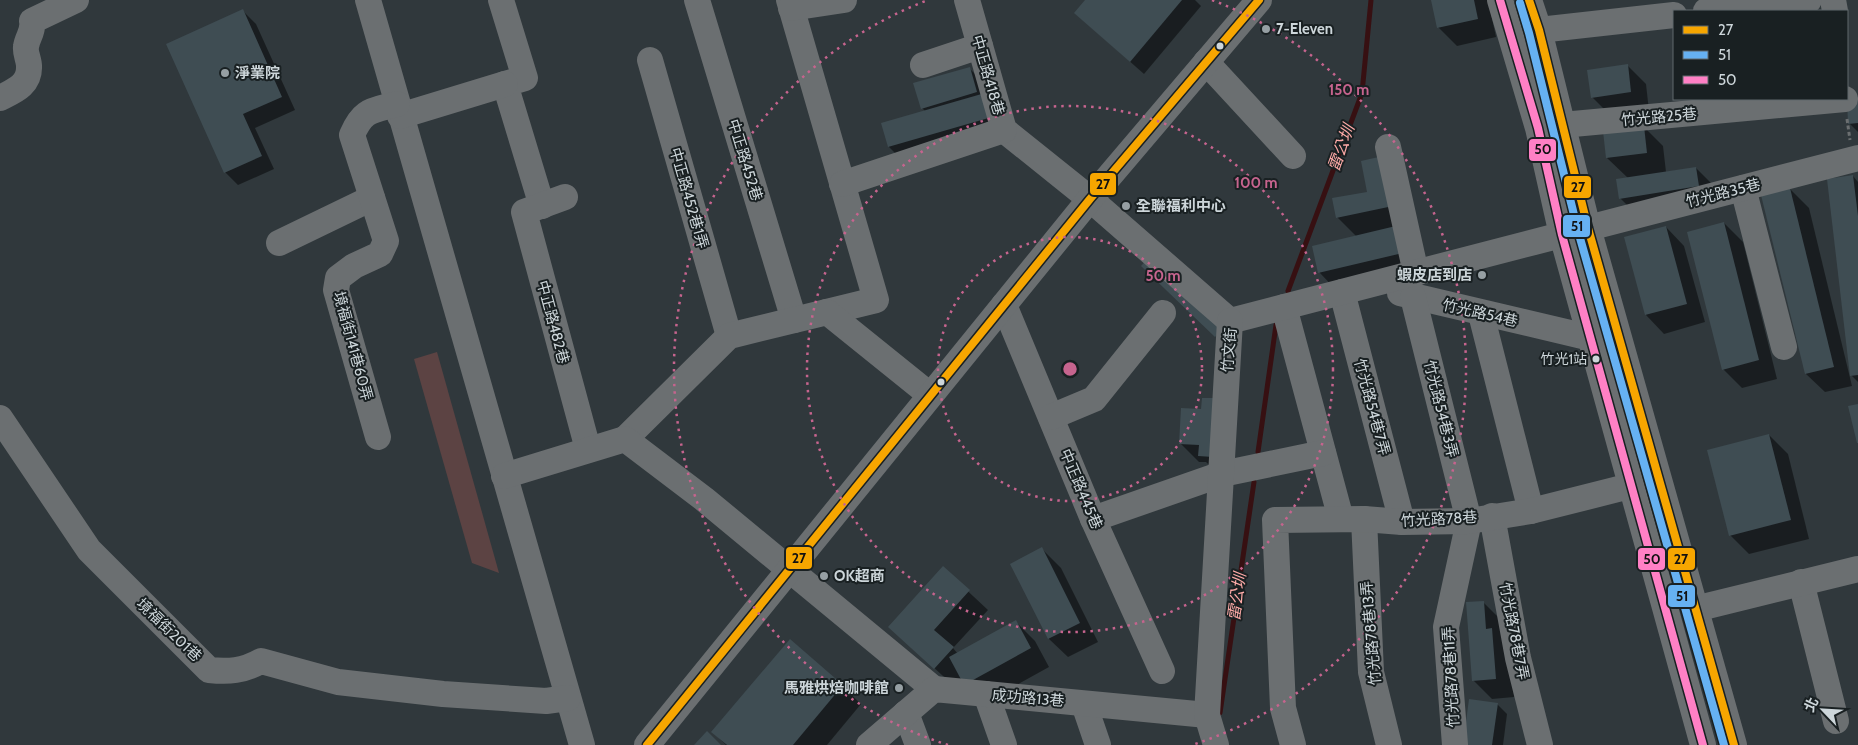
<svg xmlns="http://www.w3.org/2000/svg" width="1858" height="745" viewBox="0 0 1858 745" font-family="Cabin,'Noto Sans TC',sans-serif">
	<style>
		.green { fill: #5c4343 }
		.shadow { fill: #0007 }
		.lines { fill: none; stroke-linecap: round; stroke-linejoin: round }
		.stream { stroke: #371012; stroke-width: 5 }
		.building { fill: #3f4d53 }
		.path { stroke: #6b6f71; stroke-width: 3; stroke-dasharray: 4 2.5; stroke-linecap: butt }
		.minor { stroke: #6b6f71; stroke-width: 26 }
		.bus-1-casing { stroke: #192022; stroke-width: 11 }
		.bus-2-casing { stroke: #192022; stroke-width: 11 }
		.bus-3-casing { stroke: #192022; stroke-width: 11 }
		.bus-1 { stroke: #f7a600; stroke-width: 8 }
		.bus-2 { stroke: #66b1f2; stroke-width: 8 }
		.bus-3 { stroke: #ff80c5; stroke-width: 8 }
		.ring { fill: none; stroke: #c6648e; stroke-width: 2.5; stroke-dasharray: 2.5 5 }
		.poi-dot { fill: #969fa3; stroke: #192022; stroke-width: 2 }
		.bus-dot { fill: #cdd6da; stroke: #192022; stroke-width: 2 }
		.labels { text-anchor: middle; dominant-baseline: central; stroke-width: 4; stroke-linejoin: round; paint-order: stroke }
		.bus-label { font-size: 14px; fill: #cdd6da; stroke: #192022; text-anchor: end }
		.poi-label { font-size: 15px; font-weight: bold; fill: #cdd6da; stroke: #192022; text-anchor: start }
		.street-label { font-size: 15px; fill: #cdd6da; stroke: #192022 }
		.water-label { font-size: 16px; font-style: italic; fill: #feaaa7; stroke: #192022 }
		.centre { fill: #c6648e; stroke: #192022; stroke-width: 2.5 }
		.ring-label { font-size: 15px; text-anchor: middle; font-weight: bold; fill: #c6648e; stroke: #192022; stroke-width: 4; stroke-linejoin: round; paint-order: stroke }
		.line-badge { stroke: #192022; stroke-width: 2 }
		.pale-badge-label { font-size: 14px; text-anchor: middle; font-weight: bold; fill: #111 }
	</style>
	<rect width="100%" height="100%" fill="#30383c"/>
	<!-- green -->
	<path class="green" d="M 437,352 L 499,573 L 472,563 L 414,359 Z"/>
	<!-- shadow -->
	<g class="shadow">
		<path d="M 1087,0 L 1195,0 L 1201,6 L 1144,74 L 1075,13 Z"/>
		<path d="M 1432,0 L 1488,0 L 1496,37 L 1457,46 L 1438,27 Z"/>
		<path d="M 243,11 L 256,24 L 295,110 L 255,128 L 274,169 L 238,185 L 225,172 Z"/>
		<path d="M 1627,65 L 1646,84 L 1649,111 L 1611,116 L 1592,97 Z"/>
		<path d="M 969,68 L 988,87 L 1004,113 L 908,166 L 889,147 L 883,124 L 926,112 L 922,108 Z"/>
		<path d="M 1858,98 L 1858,132 L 1849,123 Z"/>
		<path d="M 1644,127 L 1663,146 L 1666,172 L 1696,168 L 1715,187 L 1639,217 L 1620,198 L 1628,178 L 1607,158 Z"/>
		<path d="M 1362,162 L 1425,271 L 1338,292 L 1320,273 L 1313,247 L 1356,236 L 1337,217 L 1368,193 Z"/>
		<path d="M 1853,176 L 1858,182 L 1858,382 L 1851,375 Z"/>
		<path d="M 1790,189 L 1809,208 L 1852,386 L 1825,392 L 1806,374 Z"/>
		<path d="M 1724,223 L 1743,242 L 1777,379 L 1742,388 L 1723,369 Z"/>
		<path d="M 1666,227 L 1684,246 L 1705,322 L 1664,334 L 1646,315 Z"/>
		<path d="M 1202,410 L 1219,474 L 1206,462 L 1199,462 L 1180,443 Z"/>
		<path d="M 1769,435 L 1788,454 L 1809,539 L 1749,554 L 1730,535 Z"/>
		<path d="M 1042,549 L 1061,568 L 1098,642 L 1068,657 L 1049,639 L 1012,564 Z"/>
		<path d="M 943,568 L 988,610 L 953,648 L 958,654 L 1016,622 L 1035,641 L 1049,667 L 984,703 L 954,686 L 909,645 Z"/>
		<path d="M 1483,602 L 1502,621 L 1510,648 L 1514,697 L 1492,699 L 1473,680 Z"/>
		<path d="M 842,686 L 861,704 L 827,745 L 726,745 L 713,732 Z"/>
		<path d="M 1497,704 L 1507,714 L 1503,745 L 1464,745 Z"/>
	</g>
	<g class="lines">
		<!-- stream -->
		<g class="stream">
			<path d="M 1288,291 L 1362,93 L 1371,0"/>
			<path d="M 1258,452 L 1276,325"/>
			<path d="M 1220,713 L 1254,482"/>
		</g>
	</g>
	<!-- building -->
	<g class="building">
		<path d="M 1085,0 L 1182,0 L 1130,62 L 1074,13 Z"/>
		<path d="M 1431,0 L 1474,0 L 1478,19 L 1437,28 Z"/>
		<path d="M 243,9 L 282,97 L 243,114 L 262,156 L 224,173 L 166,44 Z"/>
		<path d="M 1628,64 L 1631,92 L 1591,98 L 1587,70 Z"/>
		<path d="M 970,67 L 977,92 L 921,109 L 913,83 Z"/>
		<path d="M 985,93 L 992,117 L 888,147 L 881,123 Z"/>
		<path d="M 1858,97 L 1858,123 L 1848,124 L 1847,98 Z"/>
		<path d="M 1644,126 L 1647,153 L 1606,158 L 1603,131 Z"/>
		<path d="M 1383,156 L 1393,206 L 1336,218 L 1332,198 L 1367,192 L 1361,161 Z"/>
		<path d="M 1696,167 L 1699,186 L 1619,199 L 1616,179 Z"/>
		<path d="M 1853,175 L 1858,216 L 1858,375 L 1850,376 L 1827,179 Z"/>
		<path d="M 1790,188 L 1834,367 L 1805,374 L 1761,195 Z"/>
		<path d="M 1724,222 L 1759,360 L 1722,370 L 1687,232 Z"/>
		<path d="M 1400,225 L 1407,252 L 1318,273 L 1312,246 Z"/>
		<path d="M 1666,226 L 1687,304 L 1645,315 L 1624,237 Z"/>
		<path d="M 1151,255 L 1226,326 L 1215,337 L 1141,266 Z"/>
		<path d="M 1202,398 L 1217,398 L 1213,457 L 1198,456 L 1199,445 L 1179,444 L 1181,408 L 1201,409 Z"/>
		<path d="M 1858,404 L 1858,443 L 1857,443 L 1848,406 Z"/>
		<path d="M 1769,434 L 1791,520 L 1729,536 L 1707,450 Z"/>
		<path d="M 1042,547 L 1080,623 L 1048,639 L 1010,564 Z"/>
		<path d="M 943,566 L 970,590 L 934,630 L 954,647 L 934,669 L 888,627 Z"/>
		<path d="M 1484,601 L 1486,629 L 1492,628 L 1496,679 L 1472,681 L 1466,602 Z"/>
		<path d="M 1016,620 L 1031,648 L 964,685 L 949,657 Z"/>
		<path d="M 790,639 L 843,685 L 793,745 L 727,745 L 711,732 Z"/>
		<path d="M 1469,699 L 1498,703 L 1492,745 L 1463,745 Z"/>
		<path d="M 707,731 L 721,745 L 694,745 Z"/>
	</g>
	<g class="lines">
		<!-- path -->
		<path class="path" d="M 1847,119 L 1850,140"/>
		<!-- minor -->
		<g class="minor">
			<path d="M 368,0 L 582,745"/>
			<path d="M 501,0 L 525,78 L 505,84 L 542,206"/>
			<path d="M 697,0 L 794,320"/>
			<path d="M 789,0 L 876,300 L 827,312"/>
			<path d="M 967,0 L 1004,130 L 1090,199 L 1230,321"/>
			<path d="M 1500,0 L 1538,128 L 1562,235 L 1703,745"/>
			<path d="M 1529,0 L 1539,30 L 1588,228 L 1734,745"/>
			<path d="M 1833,0 L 1835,11"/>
			<path d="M 791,8 L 844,0"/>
			<path d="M 1706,11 L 1809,0"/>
			<path d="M 1539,30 L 1674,15"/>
			<path d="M 650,60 L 729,336"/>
			<path d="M 1206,62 L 1293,156"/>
			<path d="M 923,65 L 980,46"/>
			<path d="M 0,98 C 14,91 30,85 29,66 C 29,60 25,53 26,47 C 27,37 34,32 32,21 L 76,0"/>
			<path d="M 400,116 L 505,84"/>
			<path d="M 1562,125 L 1845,99"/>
			<path d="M 1388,147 L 1416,273"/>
			<path d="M 842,184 L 1004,130"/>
			<path d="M 1743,188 L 1784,347"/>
			<path d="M 565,197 L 524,212 L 588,449"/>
			<path d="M 279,243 L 372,198"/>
			<path d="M 1342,292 L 1402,522"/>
			<path d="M 1400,293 L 1591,338"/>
			<path d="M 1413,297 L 1469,521 L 1446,627 L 1455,745"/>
			<path d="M 1004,305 L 1093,519 L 1162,671"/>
			<path d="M 1284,307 L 1341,519"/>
			<path d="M 1481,314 L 1531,511"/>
			<path d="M 1230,321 L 1858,158"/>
			<path d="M 1051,417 L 1094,399 L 1163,313"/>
			<path d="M 0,418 L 89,550 L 209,670 C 229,672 243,671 261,661 L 338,682 L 443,694 L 546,701 L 568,698"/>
			<path d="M 378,437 L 336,290 L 338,278 L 354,266 L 380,254 L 386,241 L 352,135 C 363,109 372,111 397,104"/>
			<path d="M 625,439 L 729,336 L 827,312 L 930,395"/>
			<path d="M 504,476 L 625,439 L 704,499 L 934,689"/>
			<path d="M 1492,516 L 1518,658 L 1540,745"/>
			<path d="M 1093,519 L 1222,474 L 1323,453"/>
			<path d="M 1364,519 L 1371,672 L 1389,745"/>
			<path d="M 1801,582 L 1836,721"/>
			<path d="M 1695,609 L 1858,569"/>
			<path d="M 986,694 L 1004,745"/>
			<path d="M 1084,704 L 1098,745"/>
			<path d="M 906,713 L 918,745"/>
			<path d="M 647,745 L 1090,199 L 1259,0"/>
			<path d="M 869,745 L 934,689 L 1207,715"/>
			<path d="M 1216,745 L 1207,715 L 1230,321"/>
			<path d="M 1293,745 L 1283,708 L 1275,520 L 1364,519 L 1402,522 L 1469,521 L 1531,511 L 1630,486"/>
		</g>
		<defs>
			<g id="bus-1">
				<path d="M 1529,0 L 1539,30 L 1588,228 L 1734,745"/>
				<path d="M 647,745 L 1090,199 L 1259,0"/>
			</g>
			<path id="bus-2" d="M 1520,3 L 1529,33 L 1578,231 L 1724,745"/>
			<path id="bus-3" d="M 1500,0 L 1538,128 L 1562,235 L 1703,745"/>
		</defs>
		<!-- bus-1 casing -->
		<use href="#bus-1" class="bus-1-casing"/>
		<!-- bus-2 casing -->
		<use href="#bus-2" class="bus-2-casing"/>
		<!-- bus-3 casing -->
		<use href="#bus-3" class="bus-3-casing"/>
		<!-- bus-1 -->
		<use href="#bus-1" class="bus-1"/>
		<!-- bus-2 -->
		<use href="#bus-2" class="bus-2"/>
		<!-- bus-3 -->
		<use href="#bus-3" class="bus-3"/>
	</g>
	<!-- distance rings -->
	<g class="ring">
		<circle cx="1070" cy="369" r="132"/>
		<circle cx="1070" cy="369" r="263"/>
		<path d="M948 745A395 395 0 0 1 928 0M1212 0A395 395 0 0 1 1192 745"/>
	</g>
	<!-- markers -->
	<g class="poi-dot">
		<circle cx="1266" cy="29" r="5"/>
		<circle cx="225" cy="73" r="5"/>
		<circle cx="1126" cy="206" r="5"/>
		<circle cx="1482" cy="275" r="5"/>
		<circle cx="824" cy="576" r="5"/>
		<circle cx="899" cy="688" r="5"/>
	</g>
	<g class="bus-dot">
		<circle cx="1220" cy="46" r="4.5"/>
		<circle cx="1596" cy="359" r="4.5"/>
		<circle cx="941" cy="382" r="4.5"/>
	</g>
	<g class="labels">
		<!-- bus labels -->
		<g class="bus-label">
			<text x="1587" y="359">竹光1站</text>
		</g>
		<!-- poi labels -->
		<g class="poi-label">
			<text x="1276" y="29">7-Eleven</text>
			<text x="235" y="73">淨業院</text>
			<text x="1136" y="206">全聯福利中心</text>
			<text x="1472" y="275" text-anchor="end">蝦皮店到店</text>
			<text x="834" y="576">OK超商</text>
			<text x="889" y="688" text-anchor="end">馬雅烘焙咖啡館</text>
		</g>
		<!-- street labels -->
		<g class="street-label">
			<text transform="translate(988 75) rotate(74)">中正路418巷</text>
			<text transform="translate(1659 117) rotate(-5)">竹光路25巷</text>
			<text transform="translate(745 160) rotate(73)">中正路452巷</text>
			<text transform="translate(1723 193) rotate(-14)">竹光路35巷</text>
			<text transform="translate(689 198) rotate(74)">中正路452巷1弄</text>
			<text transform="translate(1480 313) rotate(13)">竹光路54巷</text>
			<text transform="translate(553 322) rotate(75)">中正路482巷</text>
			<text transform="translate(353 346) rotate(75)">境福街141巷60弄</text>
			<text transform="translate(1229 350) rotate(-85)">竹文街</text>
			<text transform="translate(1372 407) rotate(75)">竹光路54巷7弄</text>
			<text transform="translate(1441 409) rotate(76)">竹光路54巷3弄</text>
			<text transform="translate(1081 489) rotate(67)">中正路445巷</text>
			<text transform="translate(1439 519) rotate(-3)">竹光路78巷</text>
			<text transform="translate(169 630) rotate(44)">境福街201巷</text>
			<text transform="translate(1514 631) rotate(79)">竹光路78巷7弄</text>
			<text transform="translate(1371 633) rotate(-95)">竹光路78巷13弄</text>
			<text transform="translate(1451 677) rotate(-93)">竹光路78巷11弄</text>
			<text transform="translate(1028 698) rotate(5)">成功路13巷</text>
		</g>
		<!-- water labels -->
		<g class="water-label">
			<text transform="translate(1341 148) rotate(-70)">雷公圳</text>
			<text transform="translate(1237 597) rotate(-82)">雷公圳</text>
		</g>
	</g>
	<circle cx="1070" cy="369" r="8" class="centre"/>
	<g class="ring-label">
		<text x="1349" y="95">150 m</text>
		<text x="1256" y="188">100 m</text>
		<text x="1163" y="281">50 m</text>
	</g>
	<g class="line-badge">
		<rect x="1528" y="138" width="29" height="24" rx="5" fill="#ff80c5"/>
		<rect x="1089" y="172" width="28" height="24" rx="5" fill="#f7a600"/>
		<rect x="1563" y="175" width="29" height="24" rx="5" fill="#f7a600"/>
		<rect x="1562" y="214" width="29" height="24" rx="5" fill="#66b1f2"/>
		<rect x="785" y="546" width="28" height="24" rx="5" fill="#f7a600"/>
		<rect x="1637" y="547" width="29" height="24" rx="5" fill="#ff80c5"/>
		<rect x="1667" y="547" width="29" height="24" rx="5" fill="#f7a600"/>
		<rect x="1667" y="584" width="29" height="24" rx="5" fill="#66b1f2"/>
	</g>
	<g class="pale-badge-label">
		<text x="1543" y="154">50</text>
		<text x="1103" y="189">27</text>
		<text x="1578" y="192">27</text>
		<text x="1577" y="231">51</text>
		<text x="799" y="563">27</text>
		<text x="1652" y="564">50</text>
		<text x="1681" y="564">27</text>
		<text x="1682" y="601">51</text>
	</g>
	<!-- legend -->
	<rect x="1673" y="10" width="175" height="90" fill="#192022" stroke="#61696c"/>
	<rect x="1683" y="26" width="25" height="8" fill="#f7a600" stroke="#61696c"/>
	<text x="1718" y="35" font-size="15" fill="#cdd6da">27</text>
	<rect x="1683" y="51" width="25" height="8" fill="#66b1f2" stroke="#61696c"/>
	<text x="1718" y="60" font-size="15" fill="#cdd6da">51</text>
	<rect x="1683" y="76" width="25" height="8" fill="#ff80c5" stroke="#61696c"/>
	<text x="1718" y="85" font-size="15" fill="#cdd6da">50</text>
	<!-- north arrow -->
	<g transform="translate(1823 710) rotate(295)" stroke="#192022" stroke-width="4" paint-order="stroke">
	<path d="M0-4L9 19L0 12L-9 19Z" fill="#cdd6da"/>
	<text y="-8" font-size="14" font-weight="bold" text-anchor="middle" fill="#cdd6da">北</text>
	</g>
</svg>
